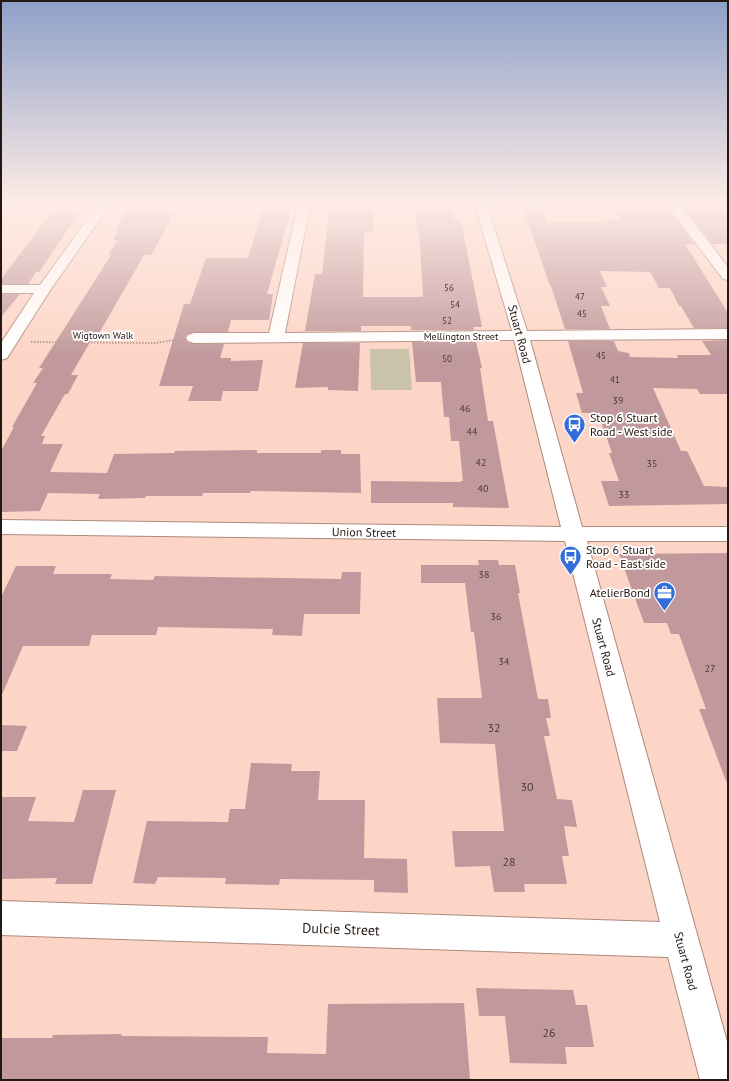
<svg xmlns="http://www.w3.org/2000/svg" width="729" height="1081" viewBox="0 0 729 1081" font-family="'PT Sans',sans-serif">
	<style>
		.green { fill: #c9c3aa }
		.building { fill: #c1999c }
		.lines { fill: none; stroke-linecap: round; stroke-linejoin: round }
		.minor-casing { stroke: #ae897c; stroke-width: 2 }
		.path { stroke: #b4958a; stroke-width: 2; stroke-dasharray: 1.5 1.5; stroke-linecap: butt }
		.minor { fill: #fff; fill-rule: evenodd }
		.labels { text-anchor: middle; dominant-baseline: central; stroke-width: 3.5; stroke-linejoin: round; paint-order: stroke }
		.far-number-label { font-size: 9px; fill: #4c3835 }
		.far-street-label { font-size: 10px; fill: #251813; stroke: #fff }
		.number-label { font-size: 10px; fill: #4c3835 }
		.street-label { font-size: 12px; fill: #251813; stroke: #fff }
		.poi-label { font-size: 12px; fill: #251813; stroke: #fff; text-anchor: start }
		.near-number-label { font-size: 12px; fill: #4c3835 }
		.near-street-label { font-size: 14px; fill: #251813; stroke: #fff }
	</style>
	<rect width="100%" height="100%" fill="#fdd5c7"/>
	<!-- green -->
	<path class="green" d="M 370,349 L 409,349 L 412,390 L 371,390 Z"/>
	<!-- building -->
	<g class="building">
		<path d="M 522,205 L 541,205 L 548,223 L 607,223 L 605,220 L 621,221 L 614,209 L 668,209 L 694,244 L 685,244 L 728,313 L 728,328 L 694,328 L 681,306 L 679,306 L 670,288 L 659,288 L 650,272 L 600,271 L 607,287 L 601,287 L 610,306 L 601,306 L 610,329 L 565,329 L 551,286 L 550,286 Z"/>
		<path d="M 422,207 L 451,207 L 455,221 L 461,221 L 482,327 L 473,327 L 474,330 L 411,330 L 411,326 L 361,326 L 361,331 L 305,331 L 315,274 L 322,274 L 329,210 L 373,210 L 373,232 L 364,232 L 363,297 L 423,297 L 420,245 L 415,210 L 423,210 Z"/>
		<path d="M 267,209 L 291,210 L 267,294 L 273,294 L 269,320 L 231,320 L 228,332 L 194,332 L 188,334 L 185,337 L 187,342 L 194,344 L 224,344 L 220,358 L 231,358 L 231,361 L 263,360 L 258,391 L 223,391 L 221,401 L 188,401 L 193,386 L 159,386 L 184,304 L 190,304 L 206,258 L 248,258 L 263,210 Z"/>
		<path d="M 685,209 L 728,210 L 728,244 L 712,244 Z"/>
		<path d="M 125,212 L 175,212 L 151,255 L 144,255 L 97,337 L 93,337 L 71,375 L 78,375 L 68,394 L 65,394 L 41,436 L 45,436 L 42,444 L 63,444 L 50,472 L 107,473 L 114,454 L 174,453 L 175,451 L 257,450 L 257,453 L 321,453 L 321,450 L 341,450 L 341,454 L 360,454 L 361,493 L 251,491 L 250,493 L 203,493 L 202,496 L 146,496 L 145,498 L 98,499 L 100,494 L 48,493 L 40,511 L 1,512 L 1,451 L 14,427 L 12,427 L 37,383 L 33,383 L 43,368 L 39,368 L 111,255 L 108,255 L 118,240 L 113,240 L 118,231 L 115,231 Z"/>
		<path d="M 51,213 L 79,213 L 39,272 L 36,272 L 28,284 L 1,284 L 1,279 Z"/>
		<path d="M 1,294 L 20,294 L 1,317 Z"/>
		<path d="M 728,340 L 728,394 L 700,394 L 697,389 L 653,388 L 681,451 L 687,451 L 704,486 L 728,487 L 728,504 L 609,506 L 601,481 L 619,481 L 609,453 L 612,453 L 598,413 L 582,413 L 576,393 L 583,393 L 568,341 L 614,341 L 618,351 L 629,353 L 630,357 L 678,358 L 677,355 L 711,355 L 702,341 Z"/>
		<path d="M 412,342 L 476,342 L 482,368 L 480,368 L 488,421 L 493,421 L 509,508 L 453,507 L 453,503 L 371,503 L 371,481 L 461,482 L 461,481 L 463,481 L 459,441 L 451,441 L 449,417 L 444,417 L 441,382 L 416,382 Z"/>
		<path d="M 303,343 L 360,343 L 358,391 L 328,390 L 328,387 L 295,388 Z"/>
		<path d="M 728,553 L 728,781 L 726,781 L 699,709 L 706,709 L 679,634 L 671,634 L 667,623 L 644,623 L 619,554 Z"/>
		<path d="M 478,560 L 498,560 L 499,565 L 515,565 L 520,593 L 518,593 L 538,699 L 548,699 L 551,718 L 546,718 L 550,736 L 544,736 L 557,799 L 572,800 L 577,827 L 564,826 L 569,856 L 562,856 L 567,884 L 524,884 L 525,892 L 494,892 L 490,866 L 455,867 L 452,831 L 504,831 L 495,744 L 440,743 L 437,698 L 482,698 L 474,632 L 471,632 L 465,583 L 421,583 L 421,565 L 479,565 Z"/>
		<path d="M 16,566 L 56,566 L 53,574 L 112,574 L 110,579 L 153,580 L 155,576 L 341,579 L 342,572 L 361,572 L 360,614 L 304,614 L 302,636 L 272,635 L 273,629 L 158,627 L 156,635 L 92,635 L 89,646 L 23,646 L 1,697 L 1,597 Z"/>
		<path d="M 1,725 L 27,726 L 17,751 L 1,751 Z"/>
		<path d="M 251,763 L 292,764 L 291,771 L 320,771 L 318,800 L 365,800 L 364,858 L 407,859 L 408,893 L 374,892 L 374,880 L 280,879 L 279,885 L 225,884 L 226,878 L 158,877 L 155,884 L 133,883 L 147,821 L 228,822 L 230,809 L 245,809 Z"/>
		<path d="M 83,790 L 116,790 L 92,884 L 55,884 L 57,878 L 1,879 L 1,797 L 36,797 L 28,821 L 74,822 Z"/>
		<path d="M 476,988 L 573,990 L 576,1005 L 587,1005 L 594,1047 L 565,1047 L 567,1064 L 510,1063 L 505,1016 L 479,1016 Z"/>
		<path d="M 464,1003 L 470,1079 L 1,1080 L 1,1038 L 52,1038 L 53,1035 L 122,1034 L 121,1036 L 268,1037 L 267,1053 L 326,1054 L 328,1004 Z"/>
	</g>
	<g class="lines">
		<defs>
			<g id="minor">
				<path d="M 98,205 L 110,205 L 51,289 L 7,358 L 1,360 L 1,343 L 34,293 L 1,293 L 1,285 L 40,285 Z"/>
				<path d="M 298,205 L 310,205 L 285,333 L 512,331 L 475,205 L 487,205 L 527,331 L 728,329 L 728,339 L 530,340 L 582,527 L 728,527 L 728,541 L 587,541 L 728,1045 L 728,1080 L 700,1080 L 668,957 L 1,935 L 1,901 L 660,922 L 565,541 L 1,534 L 1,520 L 561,527 L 514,340 L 194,343 L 188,341 L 186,338 L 188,335 L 194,333 L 269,333 Z"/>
				<path d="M 667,205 L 680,205 L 728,267 L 728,280 L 723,279 Z"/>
			</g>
		</defs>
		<!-- minor casing -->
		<use href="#minor" class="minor-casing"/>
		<!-- path -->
		<path class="path" d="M 31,342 L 155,343 L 176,340"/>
		<!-- minor -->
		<use href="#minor" class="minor"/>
	</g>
	<!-- sky -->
	<linearGradient id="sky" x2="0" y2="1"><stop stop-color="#8ea0c8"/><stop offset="0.57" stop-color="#feece6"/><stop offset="1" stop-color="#feece6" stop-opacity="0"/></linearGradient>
	<rect width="729" height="357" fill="url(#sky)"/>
	<!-- icons -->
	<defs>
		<symbol id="bus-pin" viewBox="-11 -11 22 30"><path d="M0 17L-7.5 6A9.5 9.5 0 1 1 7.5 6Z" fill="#326ddb" stroke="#fff"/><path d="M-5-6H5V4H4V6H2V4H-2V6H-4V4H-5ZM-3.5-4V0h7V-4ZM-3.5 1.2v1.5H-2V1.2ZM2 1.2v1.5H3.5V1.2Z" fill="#fff"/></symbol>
		<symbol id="office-pin" viewBox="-11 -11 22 30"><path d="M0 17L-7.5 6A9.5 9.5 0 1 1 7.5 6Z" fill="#326ddb" stroke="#fff"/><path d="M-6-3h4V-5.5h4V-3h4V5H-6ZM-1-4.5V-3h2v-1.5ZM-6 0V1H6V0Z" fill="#fff"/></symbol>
	</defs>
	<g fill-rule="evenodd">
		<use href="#bus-pin" x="562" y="412" width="25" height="34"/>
		<use href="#bus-pin" x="558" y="544" width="25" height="34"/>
		<use href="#office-pin" x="652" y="580" width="25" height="34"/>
	</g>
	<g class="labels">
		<!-- far-number labels -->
		<g class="far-number-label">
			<text x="449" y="287">56</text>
			<text x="580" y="296">47</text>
			<text x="455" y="304">54</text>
			<text x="582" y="313">45</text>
			<text x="447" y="320">52</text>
			<text x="601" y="355">45</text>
			<text x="447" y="358">50</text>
			<text x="615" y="379">41</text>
		</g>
		<!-- far-street labels -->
		<g class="far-street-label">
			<text x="103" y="335">Wigtown Walk</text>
			<text x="461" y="336">Mellington Street</text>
		</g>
		<!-- number labels -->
		<g class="number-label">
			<text x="618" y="400">39</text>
			<text x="465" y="408">46</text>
			<text x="472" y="431">44</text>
			<text x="481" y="462">42</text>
			<text x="652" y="463">35</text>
			<text x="483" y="488">40</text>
			<text x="624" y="494">33</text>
			<text x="484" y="574">38</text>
			<text x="496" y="616">36</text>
			<text x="504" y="661">34</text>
			<text x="710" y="668">27</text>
		</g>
		<!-- street labels -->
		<g class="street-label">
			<text transform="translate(520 334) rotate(75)">Stuart Road</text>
			<text transform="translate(364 532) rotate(1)">Union Street</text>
			<text transform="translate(604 647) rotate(75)">Stuart Road</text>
			<text transform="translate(686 961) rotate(75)">Stuart Road</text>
		</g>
		<!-- poi labels -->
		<g class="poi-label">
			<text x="590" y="417">Stop 6 Stuart<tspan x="590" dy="14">Road - West side</tspan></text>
			<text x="586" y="549">Stop 6 Stuart<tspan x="586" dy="14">Road - East side</tspan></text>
			<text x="650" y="592" text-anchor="end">AtelierBond</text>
		</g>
		<!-- near-number labels -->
		<g class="near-number-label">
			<text x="494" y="727">32</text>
			<text x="527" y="786">30</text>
			<text x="509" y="861">28</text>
			<text x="549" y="1032">26</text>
		</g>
		<!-- near-street labels -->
		<g class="near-street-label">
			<text transform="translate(341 929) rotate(2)">Dulcie Street</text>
		</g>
	</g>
	<!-- border -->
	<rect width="729" height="1081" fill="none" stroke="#251813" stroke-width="4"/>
</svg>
